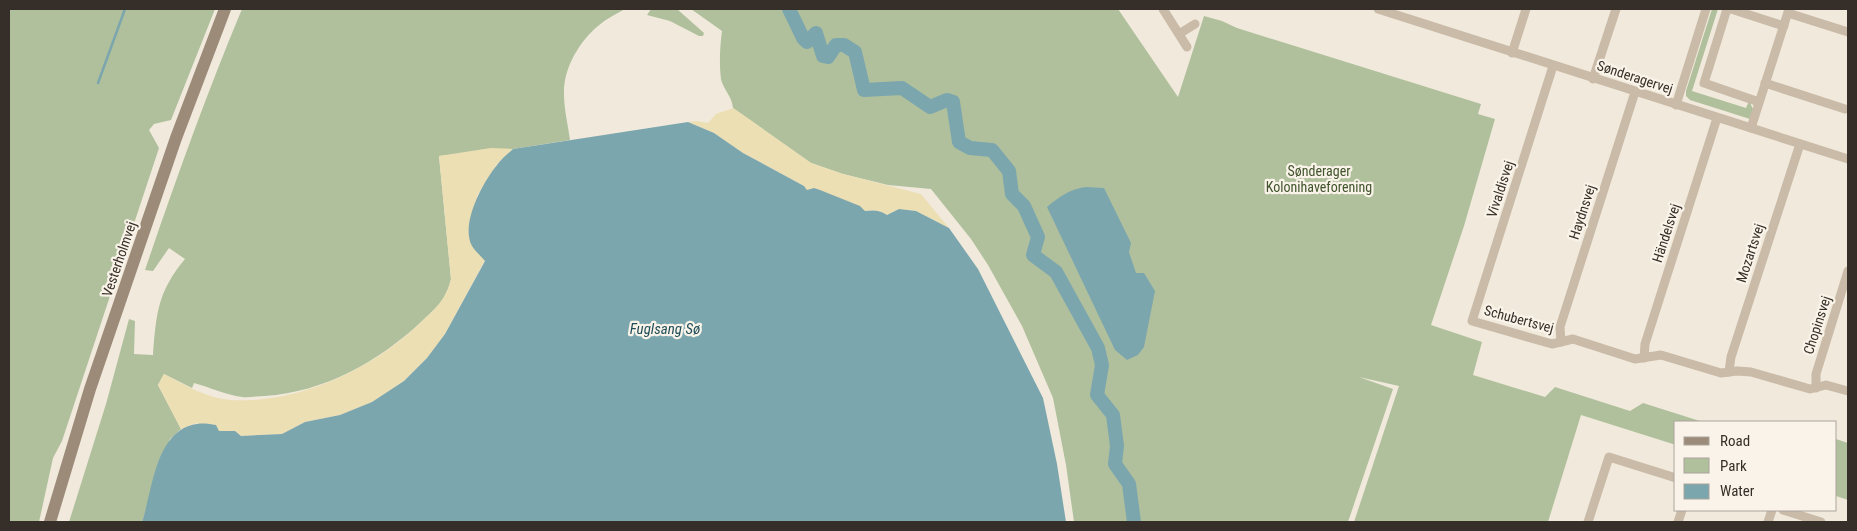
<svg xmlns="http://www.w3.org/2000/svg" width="1857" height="531" viewBox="0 0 1857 531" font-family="'Roboto Condensed',sans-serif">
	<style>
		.green { fill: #b0c09c }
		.sand { fill: #ecdfb4 }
		.water { fill: #7ca6ae }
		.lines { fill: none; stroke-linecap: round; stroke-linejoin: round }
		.stream { stroke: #7ca6ae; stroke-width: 2.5 }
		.river { stroke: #7ca6ae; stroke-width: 14 }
		.street { stroke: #c9bba8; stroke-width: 9 }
		.secondary { stroke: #9d8b7a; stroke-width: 12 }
		.labels { text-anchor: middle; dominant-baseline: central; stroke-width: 4.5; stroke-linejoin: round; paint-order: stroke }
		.street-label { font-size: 14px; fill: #362e28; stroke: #f9f3e9 }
		.park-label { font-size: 14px; fill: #41542d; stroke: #f9f3e9 }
		.water-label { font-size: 15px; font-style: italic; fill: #1f4d57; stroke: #f9f3e9 }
	</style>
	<rect width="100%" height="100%" fill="#f1eadc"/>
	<!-- green -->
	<g class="green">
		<path d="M 9,9 L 215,9 L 171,120 L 154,124 L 149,130 L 159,148 L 62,441 L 53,458 L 39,522 L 9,522 Z"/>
		<path d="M 242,9 L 625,9 C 616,14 606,19 598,26 C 580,41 563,68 564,94 C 564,109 568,125 570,140 L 513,149 L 439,156 L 451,279 C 446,300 436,308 421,322 C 378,362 324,392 265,396 C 257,396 249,398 242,397 C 226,395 209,387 194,383 L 192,388 L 164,374 L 158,385 L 181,429 L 170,439 L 142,522 L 69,522 L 106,404 L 129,319 L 135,321 L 134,354 L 153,355 C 155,330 156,304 169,282 C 173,274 179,266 185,259 L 169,248 L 153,271 L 145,270 C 175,182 206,95 242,9 Z"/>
		<path d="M 651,9 L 677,9 L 704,33 L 703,36 L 699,36 L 670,21 L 647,15 Z"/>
		<path d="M 691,9 L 1118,9 L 1178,97 L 1204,16 L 1222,21 L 1237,28 L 1481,104 L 1478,114 L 1495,119 L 1464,226 L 1431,325 L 1482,342 L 1473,375 L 1545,397 L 1555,387 L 1630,411 L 1643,403 L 1703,422 L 1676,422 L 1676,445 L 1581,415 L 1548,522 L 1354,522 L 1399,386 L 1359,377 L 1393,389 L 1348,522 L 1074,522 L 1066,465 L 1053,398 L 1022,326 L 988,265 L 971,239 L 931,189 L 888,185 L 843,174 L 811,163 L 733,108 C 732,96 723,89 721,79 C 719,64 720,46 722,31 Z"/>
		<path d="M 1712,9 L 1718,9 L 1692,91 L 1746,108 L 1749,101 L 1753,109 L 1750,119 L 1690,100 L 1686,96 L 1686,91 Z"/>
		<path d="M 1836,439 L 1848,443 L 1848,500 L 1836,496 Z"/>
	</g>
	<!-- sand -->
	<g class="sand">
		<path d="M 733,108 L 811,163 L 843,174 L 921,194 L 949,228 L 916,211 L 899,209 L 887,215 L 874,210 L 865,211 L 820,190 L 807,190 L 804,186 L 743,153 L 714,133 L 688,122 L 697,121 L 708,123 L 716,114 Z"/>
		<path d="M 491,148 L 513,149 L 497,164 L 477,196 L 485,260 L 445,334 L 427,358 L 404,381 L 372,402 L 340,415 L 305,422 L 282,434 L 241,436 L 235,431 L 219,431 L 197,423 L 181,429 L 158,385 L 164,374 C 185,385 206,398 231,400 C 297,404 371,370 418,325 C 434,310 446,301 451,279 L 439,156 Z"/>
	</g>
	<!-- water -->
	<g class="water">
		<path d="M 688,122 L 714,133 L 743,153 L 804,186 L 807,190 L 814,188 L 820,190 L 860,206 L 865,211 C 874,210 879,210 887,215 L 899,209 L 916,211 L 949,228 L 978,269 L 1043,398 L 1057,464 L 1066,522 L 142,522 C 153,490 155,430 197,424 C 203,423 210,424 216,425 L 219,431 L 235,431 L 241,436 L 282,434 L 305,422 L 340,415 L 372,402 L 404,381 L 427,358 L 445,334 L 485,261 C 481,256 475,251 472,246 C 460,224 483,182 497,165 C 501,159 508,154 513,149 Z"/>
		<path d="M 1086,187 L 1104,188 L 1131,243 L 1129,252 L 1136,273 L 1144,273 L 1155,291 L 1144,347 L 1138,355 L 1127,360 L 1115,350 L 1047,207 C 1059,197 1070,189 1086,187 Z"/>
	</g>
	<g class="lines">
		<!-- stream -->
		<path class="stream" d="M 98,83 L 125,9"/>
		<!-- river -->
		<path class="river" d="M 789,9 L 803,38 L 807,42 L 816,33 L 823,56 L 828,57 L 836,45 L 844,45 L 855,52 L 864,90 L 902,88 L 930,107 L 947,100 L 953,102 L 959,142 L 970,148 L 992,150 L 1009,171 L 1012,194 L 1024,206 L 1038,237 L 1033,255 L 1056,272 L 1098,348 L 1102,365 L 1097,395 L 1113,415 L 1117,446 L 1115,464 L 1129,484 L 1134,522"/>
		<!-- street -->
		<g class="street">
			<path d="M 1163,9 L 1187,47"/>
			<path d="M 1378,9 L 1848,159"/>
			<path d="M 1727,9 L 1704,83 L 1759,102"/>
			<path d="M 1731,9 L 1784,26"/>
			<path d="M 1788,13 L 1848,32"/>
			<path d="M 1179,34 L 1195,24"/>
			<path d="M 1512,53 L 1526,9"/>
			<path d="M 1553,66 L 1472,321 L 1552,344 L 1573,339 L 1635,359 L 1661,355 L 1721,373 L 1737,371 L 1751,372 L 1810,389 L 1826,385 L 1848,391"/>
			<path d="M 1593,79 L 1616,9"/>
			<path d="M 1765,83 L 1845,109"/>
			<path d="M 1676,105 L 1706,9"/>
			<path d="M 1751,128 L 1789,9"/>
			<path d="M 1561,342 L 1560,327 L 1635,92"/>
			<path d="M 1644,358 L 1645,344 L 1717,118"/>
			<path d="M 1729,372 L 1731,357 L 1800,144"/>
			<path d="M 1816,388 L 1816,374 L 1848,271"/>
			<path d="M 1783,510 L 1821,522"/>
			<path d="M 1588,522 L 1609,457 L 1676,478"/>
			<path d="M 1678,522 L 1682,510"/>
			<path d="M 1768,522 L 1772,510"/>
		</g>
		<!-- secondary -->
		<path class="secondary" d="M 50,522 L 90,389 L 176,138 L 225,9"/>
	</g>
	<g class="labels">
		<!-- street labels -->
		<g class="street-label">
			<text transform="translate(1635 77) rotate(18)">Sønderagervej</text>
			<text transform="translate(1500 189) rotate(-72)">Vivaldisvej</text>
			<text transform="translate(1582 212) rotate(-72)">Haydnsvej</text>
			<text transform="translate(1666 233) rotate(-72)">Händelsvej</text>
			<text transform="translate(1750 253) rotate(-72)">Mozartsvej</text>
			<text transform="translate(119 259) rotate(-71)">Vesterholmvej</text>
			<text transform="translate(1519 319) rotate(15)">Schubertsvej</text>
			<text transform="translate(1817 325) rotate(-72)">Chopinsvej</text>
		</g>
		<!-- park labels -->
		<g class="park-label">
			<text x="1319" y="171">Sønderager<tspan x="1319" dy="16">Kolonihaveforening</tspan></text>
		</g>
		<!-- water labels -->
		<g class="water-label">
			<text x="665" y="329">Fuglsang Sø</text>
		</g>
	</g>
	<!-- border -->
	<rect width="1857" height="531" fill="none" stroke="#362e28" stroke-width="20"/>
	<!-- legend -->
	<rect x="1674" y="421" width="162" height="90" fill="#f9f3e9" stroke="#aba49c"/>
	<rect x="1684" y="437" width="25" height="8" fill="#9d8b7a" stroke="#aba49c"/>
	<text x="1720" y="446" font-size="15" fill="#362e28">Road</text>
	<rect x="1684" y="458" width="25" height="15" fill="#b0c09c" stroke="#aba49c"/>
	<text x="1720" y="471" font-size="15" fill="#362e28">Park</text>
	<rect x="1684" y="484" width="25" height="15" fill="#7ca6ae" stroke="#aba49c"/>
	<text x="1720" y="496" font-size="15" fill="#362e28">Water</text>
</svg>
